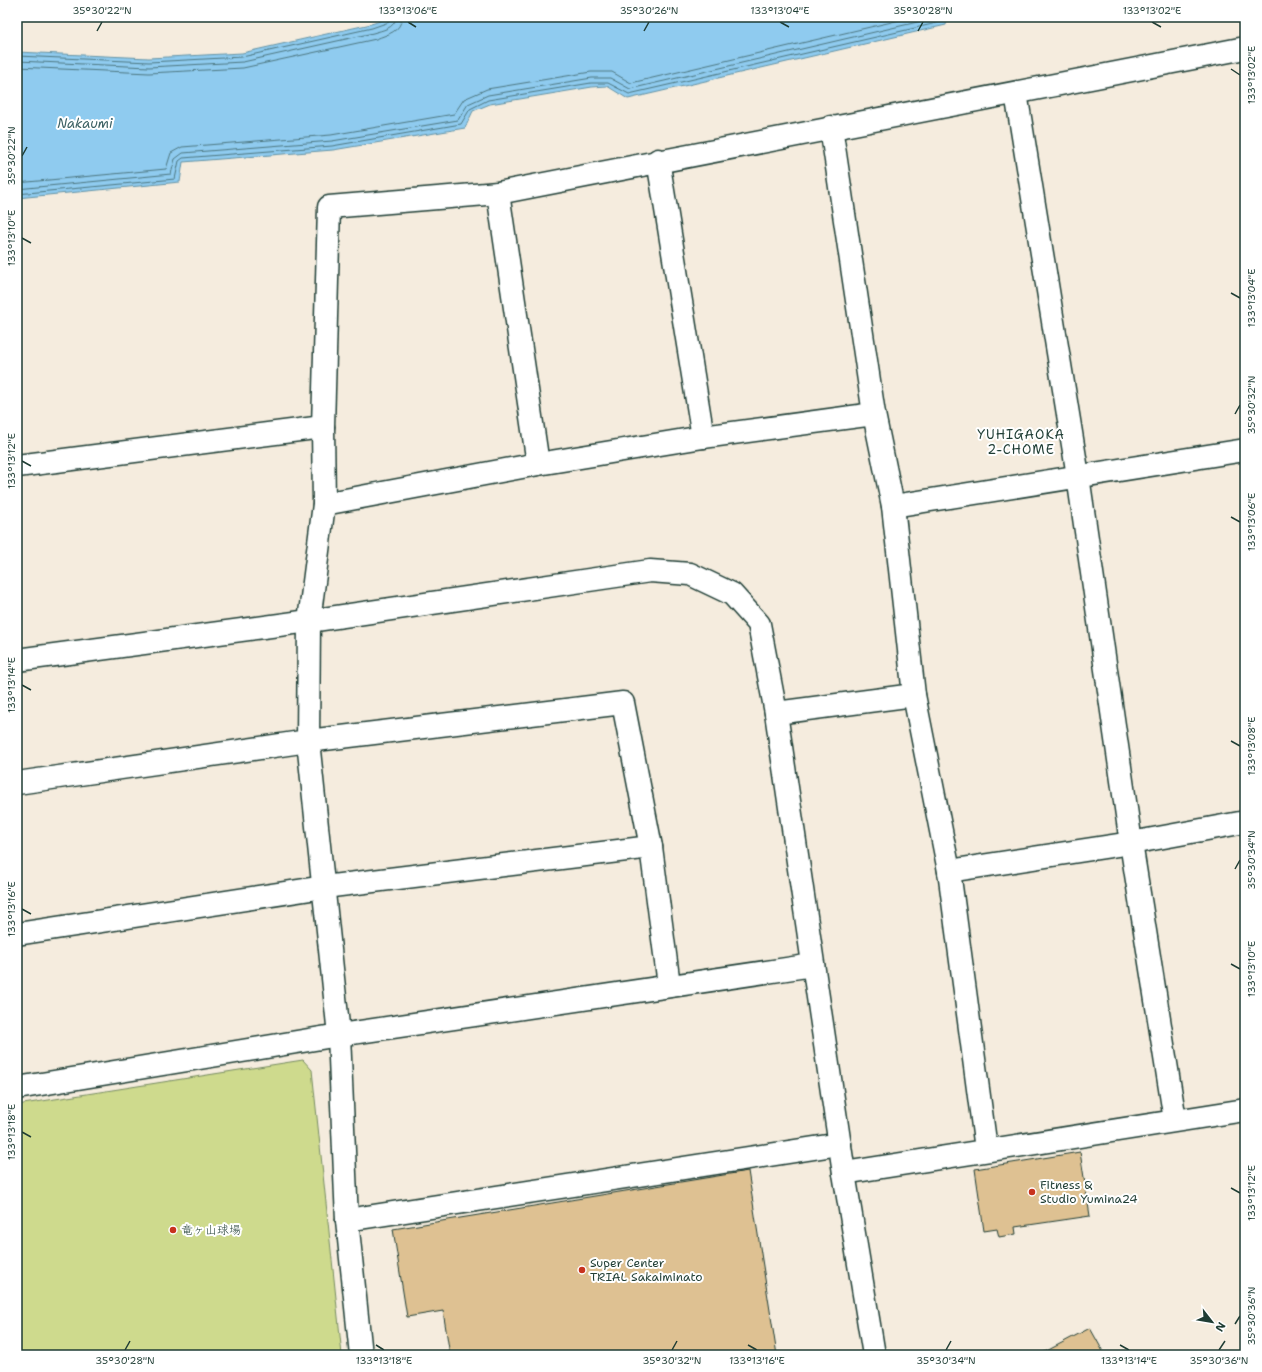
<svg xmlns="http://www.w3.org/2000/svg" width="1262" height="1372" viewBox="0 0 1262 1372" font-family="'Shantell Sans','Klee One',sans-serif">
	<style>
		.green { fill: #ceda8d; stroke: #768c60 }
		.water { fill: #8fcbef; stroke: #6292a4 }
		.lines { fill: none; stroke-linecap: round; stroke-linejoin: round }
		.shore { stroke: #4c767f; stroke-width: 1 }
		.building { fill: #dec192; stroke: #1f3d34 }
		.street-casing { stroke: #1f3d34; stroke-width: 25 }
		.secondary-casing { stroke: #1f3d34; stroke-width: 25 }
		.street { stroke: #fff; stroke-width: 22 }
		.secondary { stroke: #fff; stroke-width: 22 }
		.ticks { fill: none; stroke: #1f3d34; stroke-width: 1.5 }
		.poi-dot { fill: #c8321e; stroke: #fff; stroke-width: 1.5 }
		.labels { text-anchor: middle; dominant-baseline: central; stroke-width: 4; stroke-linejoin: round; paint-order: stroke }
		.poi-label { font-size: 12px; fill: #1f3d34; stroke: #fff; text-anchor: start }
		.water-label { font-size: 13px; font-style: italic; fill: #3b6063; stroke: #fff }
		.neighbourhood-label { font-size: 13px; letter-spacing: 1px; fill: #1f3d34; stroke: #fff }
		.neatline { fill: none; stroke: #1f3d34; stroke-width: 1.5 }
		.ticks-label { font-size: 10px; text-anchor: middle; fill: #1f3d34 }
	</style>
	<rect width="100%" height="100%" fill="#f5ecde"/>
	<filter id="ink" filterUnits="userSpaceOnUse"><feTurbulence type="fractalNoise" baseFrequency=".025" numOctaves="2"/><feDisplacementMap in="SourceGraphic" scale="8" xChannelSelector="R" yChannelSelector="G"/><feConvolveMatrix kernelMatrix="1 2 1 2 8 2 1 2 1" color-interpolation-filters="sRGB"/></filter>
	<g filter="url(#ink)">
		<!-- green -->
		<path class="green" d="M 303,1060 L 312,1070 L 342,1355 L 17,1355 L 17,1105 Z"/>
		<!-- water -->
		<path class="water" d="M 392,17 L 948,17 L 946,25 L 628,99 L 607,86 L 592,87 L 490,104 L 473,111 L 465,128 L 333,150 L 183,162 L 180,182 L 17,198 L 17,52 L 149,58 L 242,53 L 371,24 Z"/>
		<g class="lines">
			<!-- shore -->
			<g class="shore">
				<path d="M 17,56 L 149,62 L 242,57 L 372,28 L 389,22 L 391,17"/>
				<path d="M 17,61 L 149,67 L 243,62 L 373,33 C 382,30 395,29 396,17"/>
				<path d="M 17,67 L 149,73 L 243,68 L 376,39 C 388,34 401,32 402,17"/>
				<path d="M 17,183 L 166,169 L 171,153 L 182,147 L 331,135 L 454,114 L 464,99 L 487,89 L 591,72 L 612,72 L 631,83 L 913,17"/>
				<path d="M 17,189 L 171,174 L 175,159 L 183,153 L 332,141 L 458,120 L 468,104 L 488,95 L 592,78 L 610,78 L 630,89 L 939,17"/>
				<path d="M 17,194 L 175,179 L 179,161 L 183,158 L 332,146 L 461,124 L 470,109 L 488,100 L 591,83 L 608,83 L 629,94 L 941,22 L 944,17"/>
			</g>
		</g>
		<!-- building -->
		<g class="building">
			<path d="M 1080,1152 L 1090,1216 L 1015,1227 L 1016,1234 L 999,1237 L 997,1229 L 984,1231 L 975,1169 Z"/>
			<path d="M 748,1171 L 777,1355 L 450,1355 L 443,1311 L 407,1317 L 393,1229 Z"/>
			<path d="M 1090,1328 L 1105,1355 L 1039,1355 Z"/>
		</g>
		<g class="lines">
			<defs>
				<g id="street">
					<path d="M 1016,93 L 1078,476 L 1131,843 L 1175,1120"/>
					<path d="M 831,127 L 874,414 L 893,506 L 914,695 L 949,871 L 986,1149"/>
					<path d="M 658,160 L 703,437"/>
					<path d="M 498,193 L 538,464"/>
					<path d="M 17,466 L 323,427"/>
					<path d="M 324,504 L 538,464 L 703,437 L 874,414"/>
					<path d="M 893,506 L 1245,450"/>
					<path d="M 776,713 L 914,695"/>
					<path d="M 17,783 L 308,741 L 623,703 L 651,847 L 669,985"/>
					<path d="M 949,871 L 1131,843 L 1245,822"/>
					<path d="M 17,934 L 324,887 L 651,847"/>
					<path d="M 17,1088 L 339,1035 L 813,965"/>
					<path d="M 844,1173 L 1245,1110"/>
					<path d="M 347,1220 L 840,1144"/>
					<path d="M 361,1355 L 347,1220 L 339,1035 L 308,741 L 309,621 L 324,504 L 323,427 L 329,207 L 498,193 L 1245,48"/>
				</g>
				<path id="secondary" d="M 17,660 L 309,621 L 650,571 L 690,574 L 732,594 L 759,624 L 776,713 L 844,1173 L 874,1355"/>
			</defs>
			<!-- street casing -->
			<use href="#street" class="street-casing"/>
			<!-- secondary casing -->
			<use href="#secondary" class="secondary-casing"/>
			<!-- street -->
			<use href="#street" class="street"/>
			<!-- secondary -->
			<use href="#secondary" class="secondary"/>
		</g>
	</g>
	<!-- ticks -->
	<path class="ticks" d="M 408,22 L 416,27M 780,22 L 789,27M 1152,22 L 1161,27M 97,31 L 102,22M 644,31 L 649,22M 918,31 L 923,22M 1231,69 L 1240,75M 22,156 L 27,147M 22,238 L 31,243M 1231,293 L 1240,298M 1235,414 L 1240,405M 22,461 L 31,466M 1231,517 L 1240,522M 22,685 L 31,690M 1231,741 L 1240,746M 1235,869 L 1240,860M 22,909 L 31,914M 1231,964 L 1240,969M 22,1132 L 31,1137M 1231,1188 L 1240,1193M 1235,1324 L 1240,1316M 376,1345 L 384,1350M 748,1345 L 757,1350M 1120,1345 L 1129,1350M 125,1350 L 130,1341M 672,1350 L 677,1341M 946,1350 L 951,1341M 1219,1350 L 1225,1341"/>
	<!-- markers -->
	<g class="poi-dot">
		<circle cx="1032" cy="1192" r="4"/>
		<circle cx="173" cy="1230" r="4"/>
		<circle cx="582" cy="1270" r="4"/>
	</g>
	<g class="labels">
		<!-- poi labels -->
		<g class="poi-label">
			<text x="1040" y="1185">Fitness &amp;<tspan x="1040" dy="14">Studio Yumina24</tspan></text>
			<text x="181" y="1230">竜ヶ山球場</text>
			<text x="590" y="1263">Super Center<tspan x="590" dy="14">TRIAL Sakaiminato</tspan></text>
		</g>
		<!-- water labels -->
		<g class="water-label">
			<text x="85" y="123">Nakaumi</text>
		</g>
		<!-- neighbourhood labels -->
		<g class="neighbourhood-label">
			<text x="1021" y="434">YUHIGAOKA<tspan x="1021" dy="15">2-CHOME</tspan></text>
		</g>
	</g>
	<!-- margin -->
	<rect width="1262" height="1372" fill="none" stroke="#fff" stroke-width="44"/>
	<!-- north arrow -->
	<g transform="translate(1212 1322) rotate(121)" stroke="#ffffff" stroke-width="3" paint-order="stroke">
	<path d="M0-3L7 15L0 10L-7 15Z" fill="#1f3d34"/>
	<text y="-6" font-size="11" font-weight="bold" text-anchor="middle" fill="#1f3d34">N</text>
	</g>
	<rect x="22" y="22" width="1218" height="1328" class="neatline"/>
	<g class="ticks-label">
		<text x="102" y="14">35°30'22"N</text>
		<text x="408" y="14">133°13'06"E</text>
		<text x="649" y="14">35°30'26"N</text>
		<text x="780" y="14">133°13'04"E</text>
		<text x="923" y="14">35°30'28"N</text>
		<text x="1152" y="14">133°13'02"E</text>
		<text transform="translate(1251 75) rotate(-90)" y="4">133°13'02"E</text>
		<text transform="translate(11 156) rotate(-90)" y="4">35°30'22"N</text>
		<text transform="translate(11 238) rotate(-90)" y="4">133°13'10"E</text>
		<text transform="translate(1251 298) rotate(-90)" y="4">133°13'04"E</text>
		<text transform="translate(1251 405) rotate(-90)" y="4">35°30'32"N</text>
		<text transform="translate(11 461) rotate(-90)" y="4">133°13'12"E</text>
		<text transform="translate(1251 522) rotate(-90)" y="4">133°13'06"E</text>
		<text transform="translate(11 685) rotate(-90)" y="4">133°13'14"E</text>
		<text transform="translate(1251 746) rotate(-90)" y="4">133°13'08"E</text>
		<text transform="translate(1251 860) rotate(-90)" y="4">35°30'34"N</text>
		<text transform="translate(11 909) rotate(-90)" y="4">133°13'16"E</text>
		<text transform="translate(1251 969) rotate(-90)" y="4">133°13'10"E</text>
		<text transform="translate(11 1132) rotate(-90)" y="4">133°13'18"E</text>
		<text transform="translate(1251 1193) rotate(-90)" y="4">133°13'12"E</text>
		<text transform="translate(1251 1316) rotate(-90)" y="4">35°30'36"N</text>
		<text x="125" y="1364">35°30'28"N</text>
		<text x="384" y="1364">133°13'18"E</text>
		<text x="672" y="1364">35°30'32"N</text>
		<text x="757" y="1364">133°13'16"E</text>
		<text x="946" y="1364">35°30'34"N</text>
		<text x="1129" y="1364">133°13'14"E</text>
		<text x="1219" y="1364">35°30'36"N</text>
	</g>
</svg>
